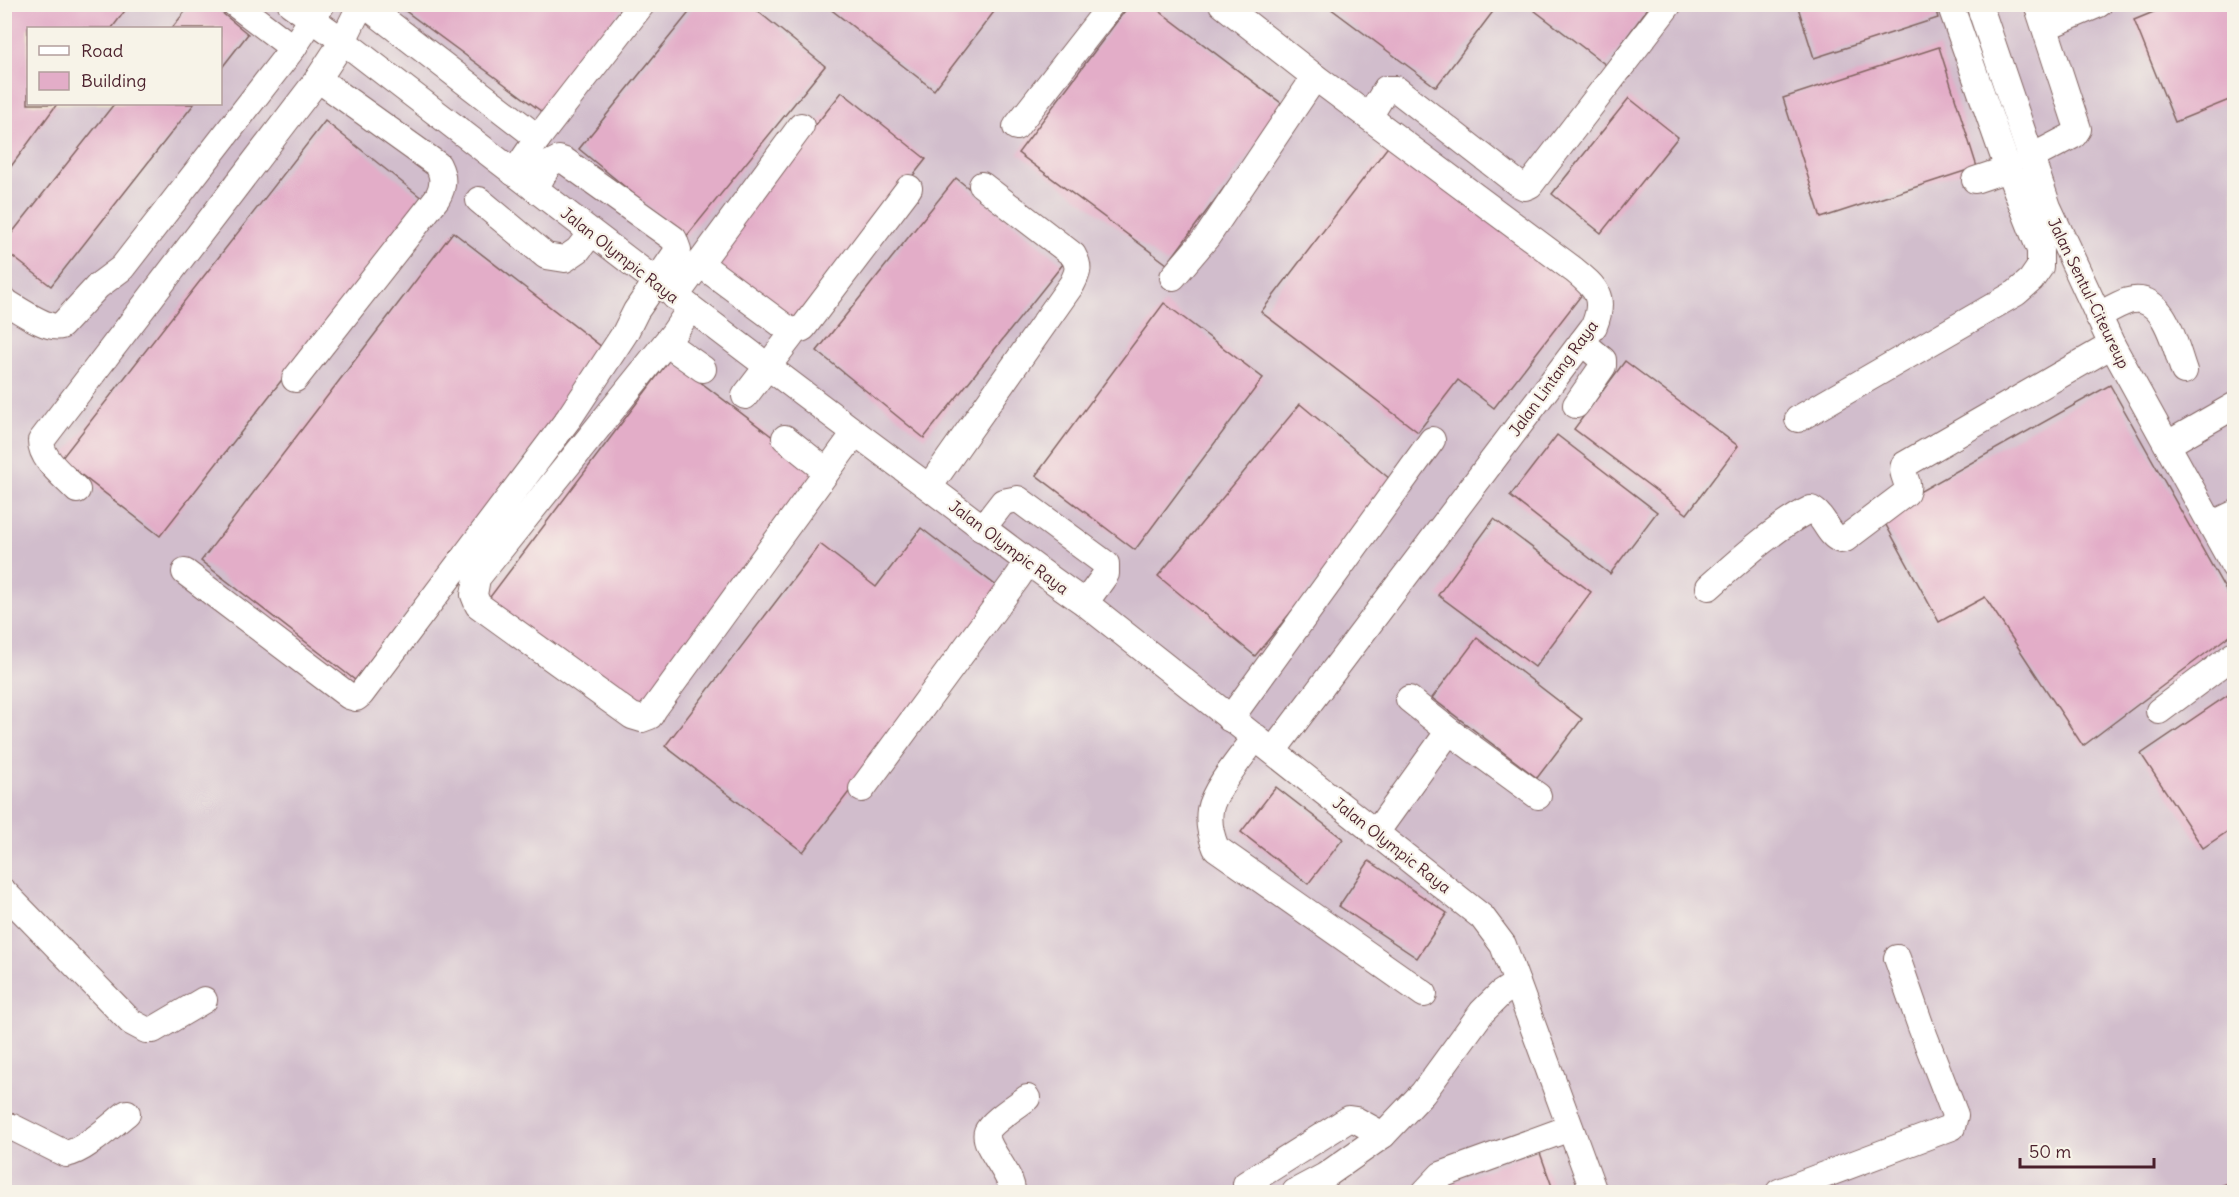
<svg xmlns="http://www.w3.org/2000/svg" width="2239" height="1197" viewBox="0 0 2239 1197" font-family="Delius,sans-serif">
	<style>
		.industrial { fill: #d1bdcc; fill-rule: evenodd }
		.building { fill: #e3adc8 }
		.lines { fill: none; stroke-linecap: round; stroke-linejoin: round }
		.minor-casing { stroke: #826461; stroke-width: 28 }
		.minor { stroke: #fff; stroke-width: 26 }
		.labels { text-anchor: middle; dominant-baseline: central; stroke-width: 4.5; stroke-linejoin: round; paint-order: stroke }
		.street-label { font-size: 16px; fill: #4a1f2b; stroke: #f7f3e8 }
	</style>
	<rect width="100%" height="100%" fill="#f7f3e8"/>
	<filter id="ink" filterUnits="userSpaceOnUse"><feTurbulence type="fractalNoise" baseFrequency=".0167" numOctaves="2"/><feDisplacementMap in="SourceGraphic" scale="12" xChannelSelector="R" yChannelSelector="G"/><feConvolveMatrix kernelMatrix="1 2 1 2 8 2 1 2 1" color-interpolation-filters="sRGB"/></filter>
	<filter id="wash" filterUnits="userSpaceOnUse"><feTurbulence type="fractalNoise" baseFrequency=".008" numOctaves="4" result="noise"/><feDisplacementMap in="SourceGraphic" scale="24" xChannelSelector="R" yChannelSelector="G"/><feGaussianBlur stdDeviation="1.35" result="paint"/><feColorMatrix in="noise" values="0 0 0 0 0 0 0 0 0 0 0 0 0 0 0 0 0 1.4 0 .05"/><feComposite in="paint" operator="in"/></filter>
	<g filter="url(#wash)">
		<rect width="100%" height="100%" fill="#ebe4c5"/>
		<!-- industrial -->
		<path class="industrial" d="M 5,5 L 2234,5 L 2234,1192 L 5,1192 ZM 28,28 L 220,28 L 220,104 L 28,104 Z"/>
		<g id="blocks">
			<!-- building -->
			<g class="building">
				<path d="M 4,4 L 130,4 L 112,28 L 28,28 L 28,104 L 57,104 L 4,176 Z"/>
				<path d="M 191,4 L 211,4 L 248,34 L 220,70 L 220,28 L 172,28 Z"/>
				<path d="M 396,4 L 625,4 L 545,114 Z"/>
				<path d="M 696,4 L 749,4 L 825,66 L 686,237 L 579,149 Z"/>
				<path d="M 824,4 L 1000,4 L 934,90 Z"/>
				<path d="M 1130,4 L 1150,4 L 1285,106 L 1167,264 L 1018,153 Z"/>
				<path d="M 1526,4 L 1651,4 L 1606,65 Z"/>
				<path d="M 1797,4 L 1934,4 L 1938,18 L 1814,58 Z"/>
				<path d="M 2173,4 L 2234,4 L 2234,98 L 2175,122 L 2134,20 Z"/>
				<path d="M 1326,5 L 1498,5 L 1436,87 Z"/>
				<path d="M 1939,47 L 1977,167 L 1821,218 L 1783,98 Z"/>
				<path d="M 842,92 L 926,159 L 793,327 L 708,260 Z"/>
				<path d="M 1629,98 L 1678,137 L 1601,233 L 1552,194 Z"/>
				<path d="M 114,104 L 194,104 L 51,286 L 4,250 L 4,243 Z"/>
				<path d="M 325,121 L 423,199 L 160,536 L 61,459 Z"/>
				<path d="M 1390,144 L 1583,293 L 1494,408 L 1458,380 L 1418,432 L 1261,312 Z"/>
				<path d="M 956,178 L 1063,264 L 924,438 L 817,351 Z"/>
				<path d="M 453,232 L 607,351 L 355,680 L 201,561 Z"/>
				<path d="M 1164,303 L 1263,378 L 1135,550 L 1036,475 Z"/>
				<path d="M 670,359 L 820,473 L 638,715 L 487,601 Z"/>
				<path d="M 1625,361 L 1738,446 L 1687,514 L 1574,429 Z"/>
				<path d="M 2110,385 L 2234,605 L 2234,632 L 2083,746 L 1985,597 L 1939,622 L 1880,514 Z"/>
				<path d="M 1300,404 L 1396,484 L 1255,656 L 1158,576 Z"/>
				<path d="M 1557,435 L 1657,512 L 1610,574 L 1510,496 Z"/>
				<path d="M 1494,519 L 1591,592 L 1535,667 L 1438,595 Z"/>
				<path d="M 921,528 L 1003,591 L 803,852 L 665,746 L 820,544 L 876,587 Z"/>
				<path d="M 1477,638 L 1582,719 L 1537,778 L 1432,698 Z"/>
				<path d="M 2234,691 L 2234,827 L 2203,848 L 2141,754 Z"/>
				<path d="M 1276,787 L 1343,839 L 1308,884 L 1241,832 Z"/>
				<path d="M 1369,861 L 1447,913 L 1417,958 L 1339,906 Z"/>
				<path d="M 1539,1150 L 1554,1192 L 1429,1192 Z"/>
				<path d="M 2234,1181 L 2234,1192 L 2203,1192 Z"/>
			</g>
		</g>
	</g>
	<g filter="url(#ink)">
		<use href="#blocks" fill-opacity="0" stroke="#826461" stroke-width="1.5"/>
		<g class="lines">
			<defs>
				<g id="minor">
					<path d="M 235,4 L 293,48"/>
					<path d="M 291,4 L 343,41 C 537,190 730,340 927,486 C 980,525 1031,566 1085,603 L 1482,917 L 1503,945 L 1594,1192"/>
					<path d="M 364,4 L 538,138"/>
					<path d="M 1222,4 L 1315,77 L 1574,270 C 1596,288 1606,297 1594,326 L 1273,751"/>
					<path d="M 1979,4 L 2048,207 L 2112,345 L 2234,566"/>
					<path d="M 2045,27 L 2099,4"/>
					<path d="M 1369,117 L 1386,89 L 1396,89 L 1517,183 L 1525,187 L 1530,185 L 1669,4"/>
					<path d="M 1016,127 L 1112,4"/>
					<path d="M 2030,158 L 2074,135 L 2078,129 L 2037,4"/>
					<path d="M 514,173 L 538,138 L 642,4"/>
					<path d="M 1975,180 L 2008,169"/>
					<path d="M 479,200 L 546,256 L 565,259 L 578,250 L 591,233"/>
					<path d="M 699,263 L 792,332 L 791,336 L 745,396"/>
					<path d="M 1173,277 L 1207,237 L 1315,77"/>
					<path d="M 675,297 L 801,126"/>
					<path d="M 4,301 C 18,309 47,330 61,326 L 98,286 L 122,268 L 293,48 L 322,4"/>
					<path d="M 690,309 L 673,334 L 477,578 L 474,595 L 478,605 L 632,716 L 642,719 L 650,716 L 654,709 L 855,433"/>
					<path d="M 2098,316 C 2107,311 2118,304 2128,301 C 2165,291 2175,347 2184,371"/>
					<path d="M 792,332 L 803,328 L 909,188"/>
					<path d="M 666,343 L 703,369"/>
					<path d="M 295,379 L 437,198 C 444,186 444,177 438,165 L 318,79"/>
					<path d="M 1576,405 L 1603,366 L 1603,360 L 1582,342"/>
					<path d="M 1798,419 L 2016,293 L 2031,280 L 2040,267 L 2040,250 L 2008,169 L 1950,4"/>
					<path d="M 785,438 L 826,471"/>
					<path d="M 2168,444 L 2234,406"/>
					<path d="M 929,487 L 1072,284 C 1078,272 1080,267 1073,255 L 982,185"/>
					<path d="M 77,490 C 65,477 41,460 41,441 L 318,79 L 343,41 L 361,4"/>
					<path d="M 2213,524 L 2234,514"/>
					<path d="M 982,529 L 1003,502 L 1018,499 L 1106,564 L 1106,574 L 1085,603"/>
					<path d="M 185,572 L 349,696 L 356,698 L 361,694 L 569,418 L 625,333 L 636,311 L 678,250 L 674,239 L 565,161 L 559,159 L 549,164 L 535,189"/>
					<path d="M 1709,587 C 1736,563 1779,524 1811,509 C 1825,516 1827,535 1841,540 L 1845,539 L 1906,493 C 1911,482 1900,475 1904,465 L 2112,345"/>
					<path d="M 1409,699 L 1449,731"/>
					<path d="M 2159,711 L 2234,655"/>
					<path d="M 1230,719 L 1432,440"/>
					<path d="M 1256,737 C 1243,755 1213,790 1210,810 C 1208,823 1211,836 1216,848 L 1424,994"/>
					<path d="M 862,789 L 1018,577 L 1027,563"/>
					<path d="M 1375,834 L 1449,731 L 1538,796"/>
					<path d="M 4,892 L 131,1022 L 146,1030 L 153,1030 L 204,1000"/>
					<path d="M 4,1126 L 12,1127 L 66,1154 C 84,1151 112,1125 127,1113"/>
					<path d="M 1246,1184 L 1349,1119 L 1356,1120 L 1383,1135"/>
					<path d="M 1012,1192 C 1013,1174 982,1145 987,1132 C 991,1122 1018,1105 1027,1098"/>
					<path d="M 1295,1192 L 1325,1176 L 1383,1135 L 1423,1093 L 1482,1012 L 1500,994 L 1517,983"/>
					<path d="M 1425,1192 L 1441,1175 L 1570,1128"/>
					<path d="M 1779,1192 L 1952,1127 L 1955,1115 L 1921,1027 L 1897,958"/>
				</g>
			</defs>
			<!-- minor casing -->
			<use href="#minor" class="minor-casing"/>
			<!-- minor -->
			<use href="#minor" class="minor"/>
		</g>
	</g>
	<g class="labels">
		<!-- street labels -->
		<g class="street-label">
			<text transform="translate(620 255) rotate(38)">Jalan Olympic Raya</text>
			<text transform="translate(2089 293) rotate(64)">Jalan Sentul-Citeureup</text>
			<text transform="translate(1553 378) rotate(-54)">Jalan Lintang Raya</text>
			<text transform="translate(1009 547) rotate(37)">Jalan Olympic Raya</text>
			<text transform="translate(1392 845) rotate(38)">Jalan Olympic Raya</text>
		</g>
	</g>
	<!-- margin -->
	<rect width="2239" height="1197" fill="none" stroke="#f7f3e8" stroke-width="24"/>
	<!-- legend -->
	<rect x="27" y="27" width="195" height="78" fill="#f7f3e8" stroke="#b29e9c" stroke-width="1.5"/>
	<rect x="39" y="46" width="30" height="9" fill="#ffffff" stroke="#b29e9c" stroke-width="1.5"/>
	<text x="81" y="57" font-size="18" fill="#4a1f2b">Road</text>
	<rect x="39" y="72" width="30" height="18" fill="#e3adc8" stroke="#b29e9c" stroke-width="1.5"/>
	<text x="81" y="87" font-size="18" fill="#4a1f2b">Building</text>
	<!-- scale -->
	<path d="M2020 1158v9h134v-9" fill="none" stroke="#4a1f2b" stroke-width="3"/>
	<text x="2029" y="1158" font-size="18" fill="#4a1f2b" stroke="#f7f3e8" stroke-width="4.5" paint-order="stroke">50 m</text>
</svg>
